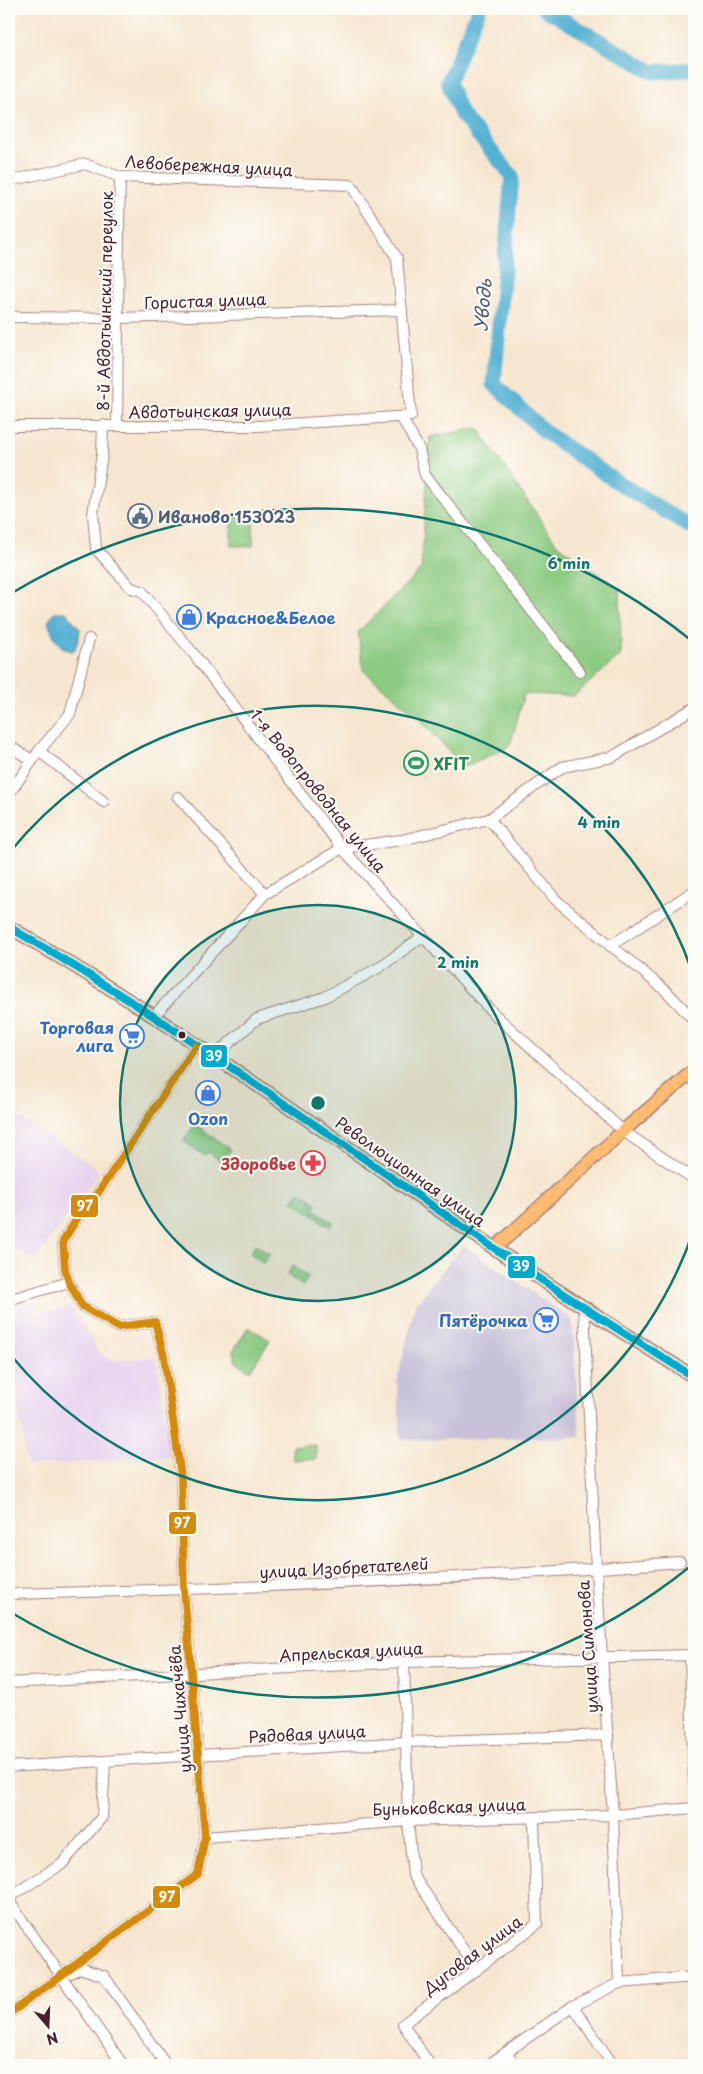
<svg xmlns="http://www.w3.org/2000/svg" width="703" height="2074" viewBox="0 0 703 2074" font-family="'Playpen Sans',sans-serif">
	<style>
		.built { fill: #e7d2ef }
		.industrial { fill: #c8bfd8 }
		.green { fill: #8ccb82; stroke: #6b7556 }
		.water { fill: #56b2d4; stroke: #506880 }
		.lines { fill: none; stroke-linecap: round; stroke-linejoin: round }
		.river { stroke: #56b2d4; stroke-width: 15 }
		.minor-casing { stroke: #a0827e; stroke-width: 12 }
		.major-casing { stroke: #a0827e; stroke-width: 15 }
		.minor { stroke: #fff; stroke-width: 10 }
		.major { stroke: #febb71; stroke-width: 12 }
		.bus-1-casing { stroke: #fdfcf7; stroke-width: 11 }
		.bus-2-casing { stroke: #fdfcf7; stroke-width: 11 }
		.bus-1 { stroke: #00a9ce; stroke-width: 8 }
		.bus-2 { stroke: #d48b09; stroke-width: 8 }
		.ring { fill: none; stroke: #0f766e; stroke-width: 2.5 }
		.bus-dot { fill: #4a1f2b; stroke: #fdfcf7; stroke-width: 2 }
		.labels { text-anchor: middle; dominant-baseline: central; stroke-width: 4; stroke-linejoin: round; paint-order: stroke }
		.street-label { font-size: 16px; fill: #4a1f2b; stroke: #fdfcf7 }
		.service-label { font-size: 16px; font-weight: bold; fill: #4e5e75; stroke: #fdfcf7; text-anchor: start }
		.shop-label { font-size: 16px; font-weight: bold; fill: #366cbe; stroke: #fdfcf7; text-anchor: end }
		.leisure-label { font-size: 16px; font-weight: bold; fill: #27864d; stroke: #fdfcf7; text-anchor: start }
		.health-label { font-size: 16px; font-weight: bold; fill: #be3a42; stroke: #fdfcf7; text-anchor: end }
		.water-label { font-size: 18px; font-style: italic; fill: #4f5a6f; stroke: #fdfcf7 }
		.centre { fill: #0f766e; stroke: #fdfcf7; stroke-width: 2.5 }
		.ring-label { font-size: 15px; text-anchor: middle; font-weight: bold; fill: #0f766e; stroke: #fdfcf7; stroke-width: 4; stroke-linejoin: round; paint-order: stroke }
		.line-badge { stroke: #fdfcf7; stroke-width: 2 }
		.badge-label { font-size: 14px; text-anchor: middle; font-weight: bold; fill: #fff }
	</style>
	<rect width="100%" height="100%" fill="#fdfcf7"/>
	<filter id="ink" filterUnits="userSpaceOnUse"><feTurbulence type="fractalNoise" baseFrequency=".02" numOctaves="2"/><feDisplacementMap in="SourceGraphic" scale="10" xChannelSelector="R" yChannelSelector="G"/><feConvolveMatrix kernelMatrix="1 2 1 2 8 2 1 2 1" color-interpolation-filters="sRGB"/></filter>
	<filter id="wash" filterUnits="userSpaceOnUse"><feTurbulence type="fractalNoise" baseFrequency=".0096" numOctaves="4" result="noise"/><feDisplacementMap in="SourceGraphic" scale="20" xChannelSelector="R" yChannelSelector="G"/><feGaussianBlur stdDeviation="1.12" result="paint"/><feColorMatrix in="noise" values="0 0 0 0 0 0 0 0 0 0 0 0 0 0 0 0 0 1.4 0 .05"/><feComposite in="paint" operator="in"/></filter>
	<g filter="url(#wash)">
		<rect width="100%" height="100%" fill="#f6e6d0"/>
		<!-- built -->
		<g class="built">
			<path d="M 9,1110 L 100,1171 L 36,1258 L 26,1256 L 9,1243 Z"/>
			<path d="M 34,1301 L 37,1313 L 71,1307 L 101,1355 L 113,1360 L 156,1357 L 171,1456 L 27,1466 L 9,1334 L 9,1307 Z"/>
		</g>
		<!-- industrial -->
		<path class="industrial" d="M 463,1245 L 572,1319 L 580,1437 L 401,1440 L 397,1382 L 415,1305 Z"/>
		<!-- green -->
		<g class="green">
			<path d="M 478,428 L 556,543 L 620,590 L 621,655 L 574,696 L 524,694 L 510,746 L 464,767 L 413,713 L 363,670 L 358,632 L 421,569 L 430,437 Z"/>
			<path d="M 253,517 L 253,546 L 231,546 L 231,518 Z"/>
			<path d="M 195,1124 L 231,1150 L 222,1162 L 208,1152 L 205,1156 L 183,1141 Z"/>
			<path d="M 299,1191 L 318,1204 L 314,1209 L 334,1223 L 330,1227 L 293,1201 Z"/>
			<path d="M 255,1244 L 270,1254 L 264,1263 L 250,1253 Z"/>
			<path d="M 292,1266 L 309,1277 L 303,1286 L 287,1275 Z"/>
			<path d="M 248,1327 L 270,1340 L 250,1371 L 236,1362 L 233,1351 Z"/>
			<path d="M 316,1445 L 316,1459 L 293,1460 L 292,1446 Z"/>
		</g>
		<!-- water -->
		<path class="water" d="M 54,612 L 66,612 L 80,629 L 79,638 L 74,651 C 59,651 52,634 48,622 Z"/>
		<g class="lines">
			<!-- river -->
			<g class="river">
				<path d="M 479,9 L 448,82 L 461,114 L 512,176 L 494,384 L 545,432 L 614,480 L 694,529"/>
				<path d="M 545,9 L 653,72 L 694,69"/>
			</g>
		</g>
	</g>
	<g filter="url(#ink)">
		<g class="lines">
			<defs>
				<g id="minor">
					<path d="M 9,181 L 85,164 L 120,177 L 351,185 L 397,258 L 411,416 L 258,426 L 9,426"/>
					<path d="M 9,317 L 119,318 L 402,310"/>
					<path d="M 401,417 L 419,449 L 425,475 L 580,672"/>
					<path d="M 103,425 L 102,454 L 93,514 L 96,549 L 131,588 L 142,591 L 193,653 L 342,848 L 492,1012 L 623,1131 L 694,1179"/>
					<path d="M 117,426 C 118,343 118,260 120,177"/>
					<path d="M 9,746 L 32,760"/>
					<path d="M 39,751 L 104,802"/>
					<path d="M 9,794 L 39,751 L 70,714 L 89,639"/>
					<path d="M 178,797 L 265,894"/>
					<path d="M 489,819 L 556,900 L 666,991 L 694,1020"/>
					<path d="M 610,946 L 694,891"/>
					<path d="M 153,1017 L 265,894 L 342,848 L 402,840 L 489,819 L 562,767 L 612,757 L 694,708"/>
					<path d="M 213,1057 L 257,1019 L 325,997 L 380,967 L 423,936"/>
					<path d="M 9,1295 L 15,1298 L 69,1282"/>
					<path d="M 584,1308 L 596,1569 L 613,1815 L 619,1983"/>
					<path d="M 9,1594 C 232,1589 457,1580 680,1562"/>
					<path d="M 690,1655 L 694,1782"/>
					<path d="M 404,1662 L 408,1821 L 413,1875 L 477,1970"/>
					<path d="M 9,1683 L 404,1662 L 694,1655"/>
					<path d="M 9,1767 L 407,1742 L 608,1735"/>
					<path d="M 205,1837 L 408,1821 L 613,1815 L 694,1808"/>
					<path d="M 9,1897 L 62,1864 L 102,1817 L 105,1762"/>
					<path d="M 9,1901 L 123,2065"/>
					<path d="M 71,1973 L 80,1968 L 104,1976 L 166,2065"/>
					<path d="M 573,2006 L 613,2065"/>
					<path d="M 9,2014 L 198,1874 L 205,1837 L 184,1590 L 181,1477 L 164,1356 L 155,1322 L 118,1327 L 82,1306 L 69,1282 L 65,1269 L 63,1241 L 85,1206 L 92,1202 L 196,1046"/>
					<path d="M 507,2053 L 515,2065"/>
					<path d="M 430,2065 L 403,2024 L 537,1924 L 534,1818"/>
					<path d="M 488,2065 L 573,2006 L 619,1983 L 694,1977"/>
				</g>
				<g id="major">
					<path d="M 9,927 C 167,1019 316,1126 466,1229 C 541,1281 617,1329 694,1377"/>
					<path d="M 495,1248 L 623,1131 L 694,1070"/>
				</g>
			</defs>
			<!-- minor casing -->
			<use href="#minor" class="minor-casing"/>
			<!-- major casing -->
			<use href="#major" class="major-casing"/>
			<!-- minor -->
			<use href="#minor" class="minor"/>
			<!-- major -->
			<use href="#major" class="major"/>
			<defs>
				<path id="bus-1" d="M 9,927 C 167,1019 316,1126 466,1229 C 541,1281 617,1329 694,1377"/>
				<path id="bus-2" d="M 9,2014 L 198,1874 L 205,1837 L 184,1590 L 181,1477 L 164,1356 L 155,1322 L 118,1327 L 82,1306 L 69,1282 L 65,1269 L 63,1241 L 85,1206 L 92,1202 L 196,1046"/>
			</defs>
			<!-- bus-1 casing -->
			<use href="#bus-1" class="bus-1-casing"/>
			<!-- bus-2 casing -->
			<use href="#bus-2" class="bus-2-casing"/>
			<!-- bus-1 -->
			<use href="#bus-1" class="bus-1"/>
			<!-- bus-2 -->
			<use href="#bus-2" class="bus-2"/>
		</g>
	</g>
	<!-- distance rings -->
	<circle cx="318" cy="1103" r="198" fill="#0f766e" fill-opacity=".12"/>
	<g class="ring">
		<circle cx="318" cy="1103" r="198"/>
		<path d="M693 1232A397 397 0 0 1 9 1353M9 853A397 397 0 0 1 693 974"/>
		<path d="M692 1565A595 595 0 0 1 12 1613M12 593A595 595 0 0 1 692 641"/>
	</g>
	<!-- icons -->
	<defs>
		<symbol id="civic-ring" viewBox="-11 -11 22 22"><circle r="9.5" fill="#fdfcf7" stroke="#5c6f8a" stroke-width="1.5"/><path d="M-.6-6.5H3V-4.5H.6V-3L4-1V1h2V6H-6V1h2V-1L-.6-3ZM-1.2 2.5V6h2.4V2.5Z" fill="#5c6f8a"/></symbol>
		<symbol id="shop-ring" viewBox="-11 -11 22 22"><circle r="9.5" fill="#fdfcf7" stroke="#3f7fe0" stroke-width="1.5"/><path d="M-5-2.5h2.3a2.7 3.5 0 0 1 5.4 0H5L5.5 6h-11ZM-1.5-2.5h3a1.5 2.3 0 0 0-3 0Z" fill="#3f7fe0"/></symbol>
		<symbol id="stadium-ring" viewBox="-11 -11 22 22"><circle r="9.5" fill="#fdfcf7" stroke="#2e9e5b" stroke-width="1.5"/><path d="M0-5a6.5 5 0 1 0 0 10a6.5 5 0 1 0 0-10ZM-3.5-1.8h7v3.6h-7Z" fill="#2e9e5b"/></symbol>
		<symbol id="supermarket-ring" viewBox="-11 -11 22 22"><circle r="9.5" fill="#fdfcf7" stroke="#3f7fe0" stroke-width="1.5"/><path d="M-6-5.5h2.5l.6 2H6L4.5 2H-2.5L-4.4-4H-6ZM-1.5 3.2a1.3 1.3 0 1 0 .1 0ZM3 3.2a1.3 1.3 0 1 0 .1 0Z" fill="#3f7fe0"/></symbol>
		<symbol id="pharmacy-ring" viewBox="-11 -11 22 22"><circle r="9.5" fill="#fdfcf7" stroke="#e0444e" stroke-width="1.5"/><path d="M-2-6h4v4h4v4h-4v4h-4v-4h-4v-4h4Z" fill="#e0444e"/></symbol>
	</defs>
	<g fill-rule="evenodd">
		<use href="#civic-ring" x="126" y="502" width="28" height="28"/>
		<use href="#shop-ring" x="175" y="603" width="28" height="28"/>
		<use href="#stadium-ring" x="402" y="749" width="28" height="28"/>
		<use href="#supermarket-ring" x="118" y="1022" width="28" height="28"/>
		<use href="#shop-ring" x="194" y="1079" width="28" height="28"/>
		<use href="#pharmacy-ring" x="299" y="1149" width="28" height="28"/>
		<use href="#supermarket-ring" x="532" y="1306" width="28" height="28"/>
	</g>
	<!-- markers -->
	<circle class="bus-dot" cx="182" cy="1035" r="4.5"/>
	<g class="labels">
		<!-- street labels -->
		<g class="street-label">
			<text transform="translate(209 165) rotate(3)">Левобережная улица</text>
			<text transform="translate(205 300) rotate(-2)">Гористая улица</text>
			<text transform="translate(104 301) rotate(-89)">8-й Авдотьинский переулок</text>
			<text transform="translate(210 410) rotate(-1)">Авдотьинская улица</text>
			<text transform="translate(319 790) rotate(51)">1-я Водопроводная улица</text>
			<text transform="translate(411 1171) rotate(35)">Революционная улица</text>
			<text transform="translate(344 1567) rotate(-3)">улица Изобретателей</text>
			<text transform="translate(587 1647) rotate(-94)">улица Симонова</text>
			<text transform="translate(351 1651) rotate(-3)">Апрельская улица</text>
			<text transform="translate(179 1709) rotate(-95)">улица Чихачёва</text>
			<text transform="translate(307 1733) rotate(-3)">Рядовая улица</text>
			<text transform="translate(449 1806) rotate(-2)">Буньковская улица</text>
			<text transform="translate(472 1954) rotate(-37)">Дуговая улица</text>
		</g>
		<!-- service labels -->
		<g class="service-label">
			<text x="158" y="516">Иваново 153023</text>
		</g>
		<!-- shop labels -->
		<g class="shop-label">
			<text x="206" y="617" text-anchor="start">Красное&amp;Белое</text>
			<text x="114" y="1027">Торговая<tspan x="114" dy="18">лига</tspan></text>
			<text x="208" y="1118" text-anchor="middle">Ozon</text>
			<text x="528" y="1320">Пятёрочка</text>
		</g>
		<!-- leisure labels -->
		<g class="leisure-label">
			<text x="434" y="763">XFIT</text>
		</g>
		<!-- health labels -->
		<g class="health-label">
			<text x="296" y="1163">Здоровье</text>
		</g>
		<!-- water labels -->
		<g class="water-label">
			<text transform="translate(482 305) rotate(-85)">Уводь</text>
		</g>
	</g>
	<circle cx="318" cy="1103" r="8" class="centre"/>
	<g class="ring-label">
		<text x="569" y="569">6 min</text>
		<text x="599" y="828">4 min</text>
		<text x="458" y="968">2 min</text>
	</g>
	<g class="line-badge">
		<rect x="200" y="1044" width="28" height="24" rx="5" fill="#00a9ce"/>
		<rect x="70" y="1194" width="29" height="24" rx="5" fill="#d48b09"/>
		<rect x="507" y="1255" width="29" height="24" rx="5" fill="#00a9ce"/>
		<rect x="168" y="1511" width="29" height="24" rx="5" fill="#d48b09"/>
		<rect x="152" y="1885" width="29" height="24" rx="5" fill="#d48b09"/>
	</g>
	<g class="badge-label">
		<text x="214" y="1061">39</text>
		<text x="85" y="1211">97</text>
		<text x="521" y="1271">39</text>
		<text x="182" y="1528">97</text>
		<text x="167" y="1902">97</text>
	</g>
	<!-- margin -->
	<rect width="703" height="2074" fill="none" stroke="#fdfcf7" stroke-width="30"/>
	<!-- north arrow -->
	<g transform="translate(48 2026) rotate(161)" stroke="#fdfcf7" stroke-width="4" paint-order="stroke">
	<path d="M0-4L9 19L0 12L-9 19Z" fill="#4a1f2b"/>
	<text y="-8" font-size="14" font-weight="bold" text-anchor="middle" fill="#4a1f2b">N</text>
	</g>
</svg>
